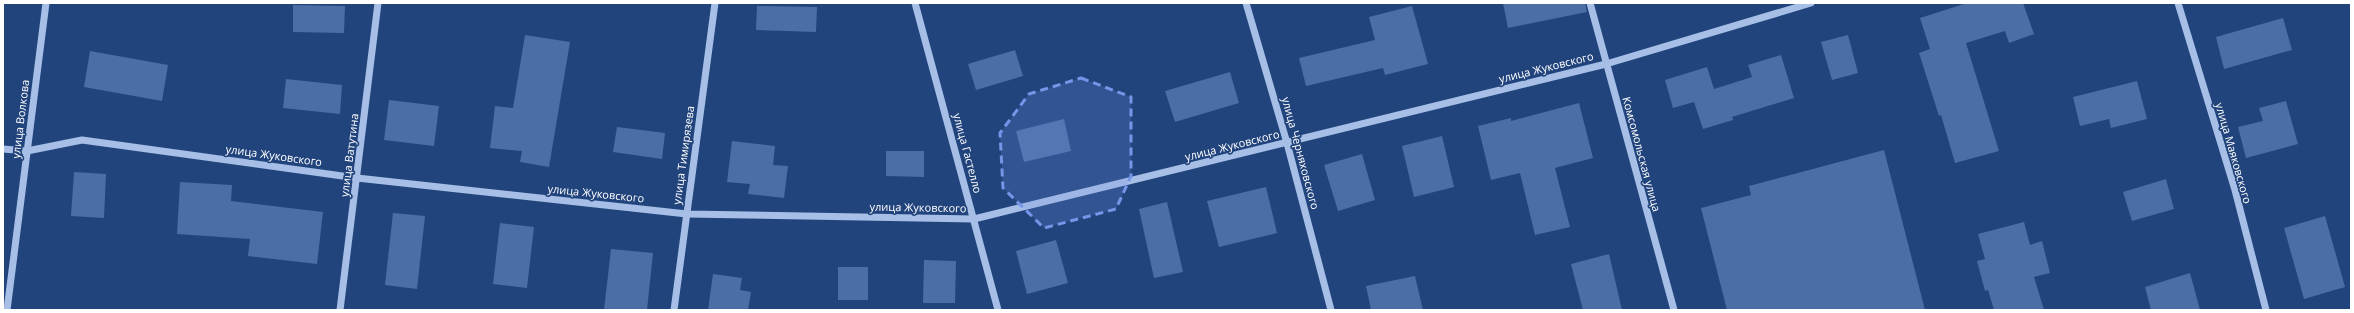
<svg xmlns="http://www.w3.org/2000/svg" width="2354" height="313" viewBox="0 0 2354 313" font-family="'Open Sans',sans-serif">
	<style>
		.building { fill: #4b6ea7 }
		.lines { fill: none; stroke-linecap: round; stroke-linejoin: round }
		.minor { stroke: #a7bfe6; stroke-width: 7 }
		.marked { fill: #7795e8; fill-opacity: 0.2; stroke: #7795e8; stroke-width: 3; stroke-dasharray: 8 5; stroke-linejoin: round }
		.labels { text-anchor: middle; dominant-baseline: central; stroke-width: 3.5; stroke-linejoin: round; paint-order: stroke }
		.street-label { font-size: 11px; fill: #fff; stroke: #22447d }
	</style>
	<rect width="100%" height="100%" fill="#22447d"/>
	<!-- building -->
	<g class="building">
		<path d="M 1503,3 L 1585,3 L 1587,12 L 1508,28 Z"/>
		<path d="M 1967,3 L 2023,3 L 2034,34 L 2009,43 L 2005,31 L 1966,43 L 1999,151 L 1955,163 L 1941,115 L 1939,116 L 1919,53 L 1930,49 L 1920,18 Z"/>
		<path d="M 293,5 L 345,6 L 344,33 L 293,32 Z"/>
		<path d="M 757,6 L 817,7 L 816,32 L 756,30 Z"/>
		<path d="M 1412,6 L 1428,64 L 1385,75 L 1383,68 L 1306,86 L 1299,58 L 1375,40 L 1369,17 Z"/>
		<path d="M 2283,18 L 2292,50 L 2224,69 L 2216,37 Z"/>
		<path d="M 525,35 L 570,42 L 549,167 L 520,162 L 522,151 L 490,148 L 495,106 L 513,108 Z"/>
		<path d="M 1848,35 L 1858,73 L 1832,80 L 1821,42 Z"/>
		<path d="M 1015,50 L 1023,76 L 976,90 L 968,64 Z"/>
		<path d="M 90,51 L 168,65 L 162,101 L 84,87 Z"/>
		<path d="M 1781,55 L 1794,98 L 1732,117 L 1733,120 L 1703,129 L 1694,102 L 1673,108 L 1665,80 L 1707,67 L 1714,89 L 1752,77 L 1748,65 Z"/>
		<path d="M 1230,72 L 1239,103 L 1175,122 L 1165,91 Z"/>
		<path d="M 286,79 L 342,85 L 340,114 L 283,108 Z"/>
		<path d="M 2137,81 L 2147,119 L 2111,128 L 2109,119 L 2080,126 L 2073,97 Z"/>
		<path d="M 389,100 L 439,106 L 434,146 L 384,140 Z"/>
		<path d="M 2286,101 L 2298,144 L 2246,158 L 2238,127 L 2263,121 L 2259,108 Z"/>
		<path d="M 1579,103 L 1593,158 L 1555,168 L 1570,227 L 1535,235 L 1520,173 L 1491,180 L 1478,126 L 1511,118 L 1511,121 Z"/>
		<path d="M 1064,119 L 1071,151 L 1024,162 L 1016,131 Z"/>
		<path d="M 617,127 L 665,133 L 662,159 L 613,152 Z"/>
		<path d="M 1442,136 L 1454,187 L 1414,197 L 1402,146 Z"/>
		<path d="M 732,141 L 775,146 L 773,165 L 788,166 L 784,198 L 748,194 L 750,184 L 727,182 Z"/>
		<path d="M 1884,150 L 1925,310 L 1727,310 L 1701,208 L 1751,195 L 1749,186 Z"/>
		<path d="M 886,151 L 924,151 L 924,177 L 886,176 Z"/>
		<path d="M 1362,154 L 1375,200 L 1338,211 L 1324,165 Z"/>
		<path d="M 74,172 L 106,174 L 104,218 L 71,216 Z"/>
		<path d="M 2166,179 L 2174,209 L 2132,221 L 2123,192 Z"/>
		<path d="M 180,182 L 232,185 L 231,201 L 323,212 L 317,264 L 248,256 L 250,239 L 177,234 Z"/>
		<path d="M 1266,187 L 1277,233 L 1219,247 L 1207,201 Z"/>
		<path d="M 1167,202 L 1183,272 L 1154,278 L 1139,209 Z"/>
		<path d="M 393,213 L 425,216 L 417,289 L 385,285 Z"/>
		<path d="M 2325,216 L 2345,287 L 2304,299 L 2284,228 Z"/>
		<path d="M 2024,222 L 2030,245 L 2042,241 L 2050,273 L 2034,277 L 2044,310 L 1994,310 L 1988,290 L 1985,291 L 1977,261 L 1985,259 L 1978,234 Z"/>
		<path d="M 500,223 L 534,227 L 527,288 L 493,284 Z"/>
		<path d="M 1056,240 L 1068,283 L 1027,294 L 1016,251 Z"/>
		<path d="M 611,249 L 653,253 L 647,310 L 604,310 Z"/>
		<path d="M 1609,254 L 1622,310 L 1583,310 L 1571,264 Z"/>
		<path d="M 924,260 L 956,261 L 955,303 L 923,303 Z"/>
		<rect x="838" y="267" width="30" height="33"/>
		<path d="M 2190,273 L 2200,310 L 2151,310 L 2145,287 Z"/>
		<path d="M 713,274 L 742,278 L 740,290 L 751,292 L 748,310 L 708,310 Z"/>
		<path d="M 1415,276 L 1423,310 L 1371,310 L 1366,286 Z"/>
	</g>
	<g class="lines">
		<!-- minor -->
		<g class="minor">
			<path d="M 915,3 L 998,310"/>
			<path d="M 1246,3 L 1287,143 L 1331,310"/>
			<path d="M 1590,3 L 1674,310"/>
			<path d="M 2178,3 L 2235,190 L 2266,310"/>
			<path d="M 3,149 L 27,151 L 82,140 L 357,178 L 687,214 L 974,219 L 1606,64 L 1811,3"/>
			<path d="M 7,310 L 46,3"/>
			<path d="M 340,310 L 378,3"/>
			<path d="M 674,310 L 715,3"/>
		</g>
	</g>
	<!-- marked area -->
	<path class="marked" d="M 1081,78 L 1131,97 L 1131,176 L 1116,209 L 1044,228 L 1003,188 L 1000,133 L 1029,94 Z"/>
	<g class="labels">
		<!-- street labels -->
		<g class="street-label">
			<text transform="translate(1546 67) rotate(-14)">улица Жуковского</text>
			<text transform="translate(20 119) rotate(-83)">улица Волкова</text>
			<text transform="translate(1232 145) rotate(-14)">улица Жуковского</text>
			<text transform="translate(968 153) rotate(75)">улица Гастелло</text>
			<text transform="translate(1301 153) rotate(75)">улица Черняховского</text>
			<text transform="translate(2234 153) rotate(74)">улица Маяковского</text>
			<text transform="translate(1642 154) rotate(75)">Комсомольская улица</text>
			<text transform="translate(274 155) rotate(8)">улица Жуковского</text>
			<text transform="translate(349 155) rotate(-83)">улица Ватутина</text>
			<text transform="translate(683 155) rotate(-82)">улица Тимирязева</text>
			<text transform="translate(596 193) rotate(6)">улица Жуковского</text>
			<text transform="translate(918 207) rotate(1)">улица Жуковского</text>
		</g>
	</g>
	<!-- border -->
	<rect width="2354" height="313" fill="none" stroke="#ffffff" stroke-width="8"/>
</svg>
